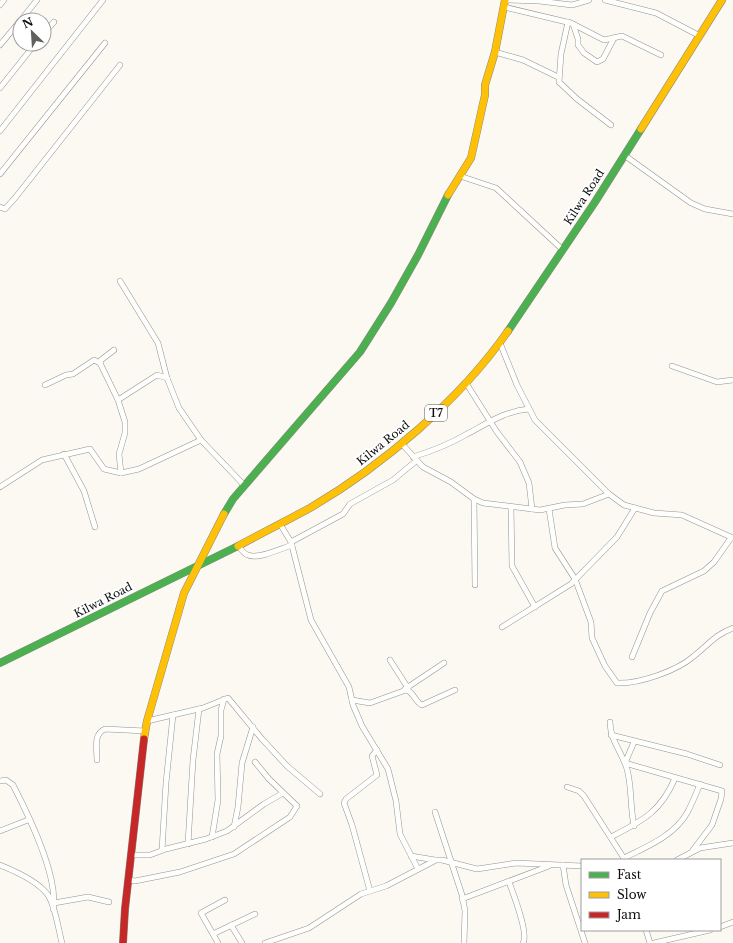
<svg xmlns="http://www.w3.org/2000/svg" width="733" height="943" viewBox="0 0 733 943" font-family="'Libre Baskerville',serif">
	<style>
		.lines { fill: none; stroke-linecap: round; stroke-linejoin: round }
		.street-casing { stroke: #949390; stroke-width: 6 }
		.fast-casing { stroke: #8b8a86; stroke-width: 8 }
		.slow-casing { stroke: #8b8a86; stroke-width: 8 }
		.jam-casing { stroke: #8b8a86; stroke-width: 8 }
		.street { stroke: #fefefd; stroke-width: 5 }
		.fast { stroke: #4caf50; stroke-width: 7 }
		.slow { stroke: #ffc107; stroke-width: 7 }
		.jam { stroke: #c62828; stroke-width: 7 }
		.labels { text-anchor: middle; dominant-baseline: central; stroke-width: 4; stroke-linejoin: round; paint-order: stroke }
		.shield { fill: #fff; stroke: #565656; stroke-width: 1 }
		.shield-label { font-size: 10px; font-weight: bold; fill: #0d0d0d }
		.street-label { font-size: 11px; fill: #0d0d0d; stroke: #fff }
	</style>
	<rect width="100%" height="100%" fill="#fbf9f1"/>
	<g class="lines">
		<defs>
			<g id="street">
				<path d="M 505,0 L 539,1 L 572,5 L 589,0"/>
				<path d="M 605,0 L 656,13 L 700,36"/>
				<path d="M 0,5 L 4,0"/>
				<path d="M 504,7 L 571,23 L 604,40 L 622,36 L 661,55"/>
				<path d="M 21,20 L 37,0"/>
				<path d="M 568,22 L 561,54 L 559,82 L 577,99 L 611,125"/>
				<path d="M 573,24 L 578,39 L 578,45 L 584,53 L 597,62 L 603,59 L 614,38"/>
				<path d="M 44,33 L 54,22"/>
				<path d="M 0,45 L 20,21"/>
				<path d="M 495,52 L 523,60 L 558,77"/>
				<path d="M 0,88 L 35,44"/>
				<path d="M 0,131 L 103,0"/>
				<path d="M 624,155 L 691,203 L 705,209 L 733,214"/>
				<path d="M 0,174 L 105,43"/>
				<path d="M 460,176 L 496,188 L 563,250"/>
				<path d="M 0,207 L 5,209 L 15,198 L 120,65"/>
				<path d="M 120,281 L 158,343 L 167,378 L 179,408 L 201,440 L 244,485"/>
				<path d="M 500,343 L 517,385 L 535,420 L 609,494 L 624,505 L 654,513 L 682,515 L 733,538"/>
				<path d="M 114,350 L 101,360 L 100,363 L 118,400 L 125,422 L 125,433 L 119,454 L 121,473"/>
				<path d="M 672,366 L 717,382 L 733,380"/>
				<path d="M 466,383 L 497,432 L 520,462 L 529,483 L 532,509"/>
				<path d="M 45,385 L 66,375 L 73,374 L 94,360 L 100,363"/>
				<path d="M 118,400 L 157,375 L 167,378"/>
				<path d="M 402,444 L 423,467 L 451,482 L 474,499 L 483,503 L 540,510 L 565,505 L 583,504 L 609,494"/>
				<path d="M 64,454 L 84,491 L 95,527"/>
				<path d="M 413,457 C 432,451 450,444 467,434 C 488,423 505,411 529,409"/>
				<path d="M 0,487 L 42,460 L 90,449 L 104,469 L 121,473 L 139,469 L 201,440"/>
				<path d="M 474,499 L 475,585"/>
				<path d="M 511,507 L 512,566 L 535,607"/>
				<path d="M 549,509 L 555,548 L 575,579 L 591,622 L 592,638 L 605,666 L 617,683 C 639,684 677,671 694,656 C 708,645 716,634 733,628"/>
				<path d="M 280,524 L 291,542 L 311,620 L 349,687 L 353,705 L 362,726 L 388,769 L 396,801 L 400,834 L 418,869"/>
				<path d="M 291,542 L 343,514 L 350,504 L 393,480 L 416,461"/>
				<path d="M 238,546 C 241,549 244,554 248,555 C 258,560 282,548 292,545"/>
				<path d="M 502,627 L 571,584 L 617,537 L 635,508"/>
				<path d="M 632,657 L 650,613 L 662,591 L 704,571 L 714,562 L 731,538"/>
				<path d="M 390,660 L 408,688"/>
				<path d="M 405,689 L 444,663"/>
				<path d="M 352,700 L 370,703 L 406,690 C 414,692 415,702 422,705 L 455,690"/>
				<path d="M 147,721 L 203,708 L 228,698 L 262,739 L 287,766 L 320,794"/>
				<path d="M 610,722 C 610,740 622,752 627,769 C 632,787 630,807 634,826"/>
				<path d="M 611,735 L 687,754 L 720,765"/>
				<path d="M 97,760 C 97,749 93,734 105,729 L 145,731"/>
				<path d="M 625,763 L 722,791 L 721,799 L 712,825 L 693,850"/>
				<path d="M 625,763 L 634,742"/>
				<path d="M 0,781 L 6,780 L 13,785 C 28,814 59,878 53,909"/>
				<path d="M 567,787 L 579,791 L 584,796 L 625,860"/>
				<path d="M 435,812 L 462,895 L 465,911 L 464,943"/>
				<path d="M 234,827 L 238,807 L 242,763 L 253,727"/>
				<path d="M 0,831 L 28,820"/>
				<path d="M 212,837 L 218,800 L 217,754 L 221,736 L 221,710 L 224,699"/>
				<path d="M 611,837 C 642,821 661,812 675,778"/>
				<path d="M 188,844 L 193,760 L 199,709"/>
				<path d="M 162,850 L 166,783 L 173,715"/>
				<path d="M 132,855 L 150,855 L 166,849 L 206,839 L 227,831 L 264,804 L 283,793"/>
				<path d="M 411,856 L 435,860"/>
				<path d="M 624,858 C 646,847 674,836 687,813 C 692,804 696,794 700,784"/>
				<path d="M 677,860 L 700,848 L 733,843"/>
				<path d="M 0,865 C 15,871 38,881 48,895 C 56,908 58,928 62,943"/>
				<path d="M 563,865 L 566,885 L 585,943"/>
				<path d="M 129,880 L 135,881 L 180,872 L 234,854 L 290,817 L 297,806 L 269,779 L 255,762"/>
				<path d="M 509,882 C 513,893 529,934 523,943"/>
				<path d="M 370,891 L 352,825 L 344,803 L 346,799 L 377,775 L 372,756 L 377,750"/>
				<path d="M 462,899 L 549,866"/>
				<path d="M 54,903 L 88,897 L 109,902"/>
				<path d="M 231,925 L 242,943"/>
				<path d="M 720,927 L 733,922"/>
				<path d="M 646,930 L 650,943"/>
				<path d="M 213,934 L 255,914"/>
				<path d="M 218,943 L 201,913 L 225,900"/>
				<path d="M 265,943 L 309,928 L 361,894 L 386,886 L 436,860 L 442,860 L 477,869 L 516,863 L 582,866"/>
				<path d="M 654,943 L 710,930"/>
			</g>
			<g id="fast">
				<path d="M 508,331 L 595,202 L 641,129"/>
				<path d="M 224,514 L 233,499 L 360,352 L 391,303 L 418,255 L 448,195"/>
				<path d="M 0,663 L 238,546"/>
			</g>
			<g id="slow">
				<path d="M 641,129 L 722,0"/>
				<path d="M 448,195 L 471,158 L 485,95 L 485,85 L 495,52 L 505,0"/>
				<path d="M 238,546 C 262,533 286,521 310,508 C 382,466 460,400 508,331"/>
				<path d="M 144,739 L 147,721 L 184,593 L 224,514"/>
			</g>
			<path id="jam" d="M 123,943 L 125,909 L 144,739"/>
		</defs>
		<!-- street casing -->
		<use href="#street" class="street-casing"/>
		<!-- fast casing -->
		<use href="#fast" class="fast-casing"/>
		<!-- slow casing -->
		<use href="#slow" class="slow-casing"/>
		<!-- jam casing -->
		<use href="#jam" class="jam-casing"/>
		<!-- street -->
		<use href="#street" class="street"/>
		<!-- fast -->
		<use href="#fast" class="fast"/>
		<!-- slow -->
		<use href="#slow" class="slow"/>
		<!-- jam -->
		<use href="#jam" class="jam"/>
	</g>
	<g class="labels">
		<!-- shield labels -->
		<rect class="shield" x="425" y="405" width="22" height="16" rx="3"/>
		<g class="shield-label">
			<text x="436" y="413">T7</text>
		</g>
		<!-- street labels -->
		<g class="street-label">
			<text transform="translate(584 197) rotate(-57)">Kilwa Road</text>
			<text transform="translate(383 443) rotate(-39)">Kilwa Road</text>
			<text transform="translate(103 600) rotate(-27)">Kilwa Road</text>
		</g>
	</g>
	<!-- legend -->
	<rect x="581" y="859" width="140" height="72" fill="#ffffff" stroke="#9e9e9e"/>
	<rect x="589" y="872" width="20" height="6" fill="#4caf50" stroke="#9e9e9e"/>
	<text x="617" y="879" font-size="12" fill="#0d0d0d">Fast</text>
	<rect x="589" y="892" width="20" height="6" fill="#ffc107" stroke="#9e9e9e"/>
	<text x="617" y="899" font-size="12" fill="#0d0d0d">Slow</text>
	<rect x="589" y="912" width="20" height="6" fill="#c62828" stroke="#9e9e9e"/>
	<text x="617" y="919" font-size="12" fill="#0d0d0d">Jam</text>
	<!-- north arrow -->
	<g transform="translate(32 32) rotate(335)"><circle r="19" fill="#ffffff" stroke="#9e9e9e"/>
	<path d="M0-3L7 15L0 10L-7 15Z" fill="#60605d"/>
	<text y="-6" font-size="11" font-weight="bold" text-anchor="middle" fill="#0d0d0d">N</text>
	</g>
</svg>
